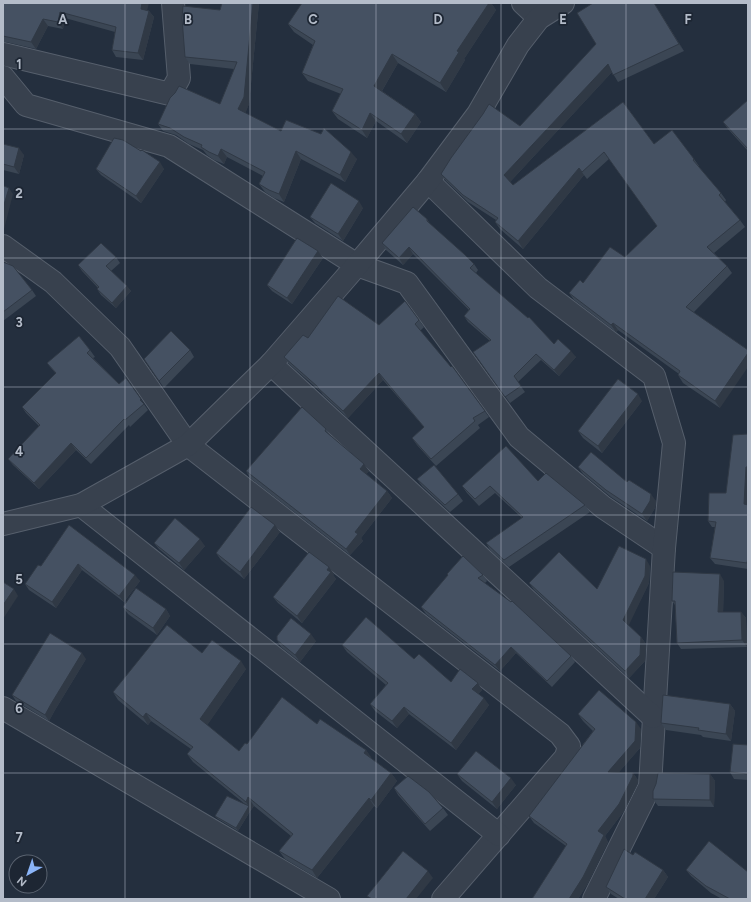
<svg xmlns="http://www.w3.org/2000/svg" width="751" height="902" viewBox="0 0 751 902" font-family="Figtree,sans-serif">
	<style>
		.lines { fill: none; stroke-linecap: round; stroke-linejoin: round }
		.minor-casing { stroke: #565f6c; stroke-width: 24 }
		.minor { stroke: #38414e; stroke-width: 22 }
		.wall { fill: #3b4654 }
		.shaded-wall { fill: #303945 }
		.building { fill: #455162; stroke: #303945 }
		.grid { fill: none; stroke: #b4bcc9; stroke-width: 1; stroke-opacity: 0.55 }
		.grid-label { font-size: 13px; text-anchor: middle; font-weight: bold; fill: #b4bcc9; stroke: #1d2633; stroke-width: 3.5; stroke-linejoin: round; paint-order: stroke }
	</style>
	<rect width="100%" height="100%" fill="#242f3e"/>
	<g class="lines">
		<defs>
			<g id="minor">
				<path d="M 523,3 L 539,18"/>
				<path d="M 3,54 L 170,94 L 179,78 L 173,3"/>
				<path d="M 3,77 L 26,105 L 169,146 L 357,265 L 407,283 L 519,437 L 603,507 L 664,548"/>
				<path d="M 428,181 L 538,288 L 654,376 L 674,443 L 664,548 L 650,786 L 594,899"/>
				<path d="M 3,246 L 53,282 L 120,347 L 188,445 L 560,734 L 569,746 L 566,757 L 443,899"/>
				<path d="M 271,364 L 653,717"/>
				<path d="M 81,505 L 499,835"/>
				<path d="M 3,524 L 81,505 L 188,445 L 271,364 L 357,265 L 428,181 L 478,114 L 518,45 L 539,18 L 563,3"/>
				<path d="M 3,708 L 329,899"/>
			</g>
		</defs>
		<!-- minor casing -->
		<use href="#minor" class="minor-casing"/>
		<!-- minor -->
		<use href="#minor" class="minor"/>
	</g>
	<!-- wall -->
	<g class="wall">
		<path d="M 3,3 L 147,10 L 149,11 L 154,17 L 143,60 L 116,57 L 112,50 L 115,32 L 65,18 L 63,29 L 48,26 L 36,49 L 6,42 L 3,42 Z"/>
		<path d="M 222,3 L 259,3 L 249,104 L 245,113 L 281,131 L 357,159 L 345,182 L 301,159 L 284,202 L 274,198 L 265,192 L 259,184 L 263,176 L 227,157 L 224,164 L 214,160 L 207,155 L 203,150 L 189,144 L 176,135 L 163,131 L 158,124 L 220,104 L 234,69 L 190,64 L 185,57 L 220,10 Z"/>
		<path d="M 302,3 L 491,3 L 496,10 L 464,59 L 465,60 L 446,92 L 398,63 L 382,91 L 415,114 L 421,122 L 407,143 L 376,121 L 367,138 L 338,119 L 332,111 L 341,94 L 308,81 L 302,73 L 313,45 L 294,32 L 288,24 Z"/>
		<path d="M 654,3 L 684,51 L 618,82 L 612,72 L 510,182 L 513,185 L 623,102 L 654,144 L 694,159 L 699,166 L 698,167 L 721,193 L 726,200 L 725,202 L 740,220 L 745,227 L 714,253 L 727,266 L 732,273 L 694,312 L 720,408 L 683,383 L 678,375 L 679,374 L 618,330 L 616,332 L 574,300 L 569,293 L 625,257 L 657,226 L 609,159 L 587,179 L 584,175 L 523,249 L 500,229 L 495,222 L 496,220 L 468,202 L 446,181 L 441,174 L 520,126 Z"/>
		<path d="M 748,100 L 748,151 L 728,129 L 723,122 Z"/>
		<path d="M 3,144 L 24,155 L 19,174 L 3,170 Z"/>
		<path d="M 141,151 L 164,169 L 141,203 L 101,175 L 96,169 Z"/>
		<path d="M 363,208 L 343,241 L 315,223 L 310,217 Z"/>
		<path d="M 427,219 L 430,224 L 474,264 L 478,270 L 476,273 L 554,344 L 576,357 L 559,376 L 541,360 L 518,382 L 525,392 L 510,403 L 473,352 L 490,341 L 468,322 L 464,316 L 469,310 L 413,254 L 403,265 L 386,250 L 382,243 Z"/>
		<path d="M 318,251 L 323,258 L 292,304 L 272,291 L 267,285 Z"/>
		<path d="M 116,257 L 120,263 L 111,271 L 131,291 L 116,308 L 101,295 L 97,289 L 98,288 L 82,271 L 78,265 Z"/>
		<path d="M 3,262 L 32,290 L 36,296 L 3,321 Z"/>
		<path d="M 405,301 L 424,327 L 420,331 L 451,367 L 452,366 L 489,417 L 478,425 L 480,428 L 436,466 L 417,445 L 412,438 L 424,427 L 383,380 L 348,418 L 323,395 L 321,392 L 289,364 L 284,357 L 308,338 L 379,325 Z"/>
		<path d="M 90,350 L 95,357 L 93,358 L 119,384 L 126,378 L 148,410 L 130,427 L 129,425 L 91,464 L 76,450 L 39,489 L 13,465 L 8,459 L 39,426 L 26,413 L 22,407 L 56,374 L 47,363 Z"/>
		<path d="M 190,350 L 194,357 L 164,388 L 144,359 Z"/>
		<path d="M 642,401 L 602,453 L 583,438 L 578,431 Z"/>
		<path d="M 326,429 L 330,435 L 369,471 L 366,474 L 387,491 L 392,498 L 361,538 L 363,541 L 350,555 L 250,478 L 246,471 Z"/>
		<path d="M 748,434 L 748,569 L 715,564 L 710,558 L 715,527 L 712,527 L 708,521 L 726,493 Z"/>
		<path d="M 578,467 L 627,482 L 656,501 L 655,508 L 647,521 L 611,497 L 583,474 Z"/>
		<path d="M 417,479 L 458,494 L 463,501 L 450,512 L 422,486 Z"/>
		<path d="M 538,481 L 585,505 L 590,512 L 509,567 L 490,550 L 486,543 L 522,518 L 495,493 L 479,506 L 467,493 L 462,486 Z"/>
		<path d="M 69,525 L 140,581 L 124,602 L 82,570 L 56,608 L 29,590 L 25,584 L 41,566 Z"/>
		<path d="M 280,532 L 244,579 L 221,560 L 216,553 Z"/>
		<path d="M 154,543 L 205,546 L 184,570 L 159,549 Z"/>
		<path d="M 650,566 L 649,583 L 628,625 L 641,637 L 646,644 L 645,661 L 629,678 L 534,590 L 529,583 L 597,589 Z"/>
		<path d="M 334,574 L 333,575 L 336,579 L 302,623 L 278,603 L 273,597 Z"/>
		<path d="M 447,574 L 483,575 L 487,581 L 485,583 L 571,656 L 575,662 L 552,687 L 516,653 L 500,671 L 426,614 L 421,607 L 448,576 Z"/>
		<path d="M 724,581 L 723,612 L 741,612 L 746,618 L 747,647 L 681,649 L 677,643 L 675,605 L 672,601 Z"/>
		<path d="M 123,607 L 166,609 L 170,616 L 157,635 L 128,614 Z"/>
		<path d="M 277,640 L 316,641 L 300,662 L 281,647 Z"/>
		<path d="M 342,645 L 414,659 L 451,682 L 478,683 L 482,690 L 478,694 L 489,705 L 456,750 L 409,714 L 397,728 L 375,711 L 370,704 L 386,685 L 347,652 Z"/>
		<path d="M 202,653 L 246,669 L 207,725 L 239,751 L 247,744 L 317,724 L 366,750 L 371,758 L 391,773 L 397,781 L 377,808 L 374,806 L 317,878 L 285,859 L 279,851 L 291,836 L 254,806 L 251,810 L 251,809 L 251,810 L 238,831 L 218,819 L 215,816 L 246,805 L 193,762 L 187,754 L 191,749 L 151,721 L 148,725 L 118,700 L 113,692 Z"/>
		<path d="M 86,659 L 55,710 L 49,721 L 16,701 L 12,695 Z"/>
		<path d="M 730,704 L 735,711 L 731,741 L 703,737 L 701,735 L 666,730 L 661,723 Z"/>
		<path d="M 578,714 L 641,729 L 640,748 L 618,773 L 633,773 L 638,780 L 638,783 L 624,811 L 605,836 L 608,842 L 588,883 L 578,899 L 532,899 L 566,846 L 534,823 L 529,816 L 593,731 L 583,721 Z"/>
		<path d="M 748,745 L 748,780 L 734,779 L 730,772 Z"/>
		<path d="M 457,774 L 516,785 L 497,809 L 462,781 Z"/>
		<path d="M 710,774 L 715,781 L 714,807 L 658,806 L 653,799 Z"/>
		<path d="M 394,788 L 443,808 L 448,815 L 430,831 L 398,795 Z"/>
		<path d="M 633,855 L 663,870 L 668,877 L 654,899 L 619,899 L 611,894 L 606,887 Z"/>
		<path d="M 686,870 L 748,899 L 722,899 L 711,893 L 691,876 Z"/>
	</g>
	<!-- shaded-wall -->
	<g class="shaded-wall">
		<path d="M 142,3 L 149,3 L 146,15 L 141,9 Z"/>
		<path d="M 253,3 L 259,3 L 249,104 L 244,117 L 238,109 Z"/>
		<path d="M 489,3 L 491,3 L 496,10 L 464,59 L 465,60 L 446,92 L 440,83 L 457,51 Z"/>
		<path d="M 654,3 L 684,51 L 679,44 Z"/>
		<path d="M 149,11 L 154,17 L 143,60 L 138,53 Z"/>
		<path d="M 60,12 L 65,18 L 63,29 L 58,22 Z"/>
		<path d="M 43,19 L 48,26 L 36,49 L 31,42 Z"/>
		<path d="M 392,54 L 398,63 L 380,94 L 374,86 Z"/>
		<path d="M 608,64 L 613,71 L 509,183 L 504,175 Z"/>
		<path d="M 370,113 L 376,121 L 367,138 L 362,130 Z"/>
		<path d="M 415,114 L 421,122 L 407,143 L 401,134 Z"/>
		<path d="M 19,148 L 24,155 L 19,174 L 14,167 Z"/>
		<path d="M 221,149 L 227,157 L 224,164 L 218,156 Z"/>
		<path d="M 296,151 L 301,159 L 284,202 L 279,194 Z"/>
		<path d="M 351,152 L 357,159 L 345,182 L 340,175 Z"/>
		<path d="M 160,162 L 164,169 L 141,203 L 136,196 Z"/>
		<path d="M 579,168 L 584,175 L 523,249 L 518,241 Z"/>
		<path d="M 9,188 L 13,194 L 3,233 L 3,208 Z"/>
		<path d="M 359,201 L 363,208 L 343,241 L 338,234 Z"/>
		<path d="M 409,247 L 413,254 L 403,265 L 399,258 Z"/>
		<path d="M 318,251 L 323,258 L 292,304 L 287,298 Z"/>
		<path d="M 127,286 L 131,291 L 116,308 L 112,303 Z"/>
		<path d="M 613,323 L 618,330 L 616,332 L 611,325 Z"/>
		<path d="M 571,351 L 576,357 L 559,376 L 554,370 Z"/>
		<path d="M 748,353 L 748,367 L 720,408 L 715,401 Z"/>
		<path d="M 379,373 L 383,380 L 348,418 L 343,411 Z"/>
		<path d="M 638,394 L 642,401 L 602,453 L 598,446 Z"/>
		<path d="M 71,443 L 76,450 L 39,489 L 34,483 Z"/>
		<path d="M 364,464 L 369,471 L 365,476 L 360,469 Z"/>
		<path d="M 746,467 L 748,471 L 748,510 L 744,504 Z"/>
		<path d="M 387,491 L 392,498 L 361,538 L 363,541 L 350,555 L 346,549 L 355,532 Z"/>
		<path d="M 651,494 L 656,501 L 655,508 L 647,521 L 642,514 Z"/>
		<path d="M 275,525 L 280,532 L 244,579 L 240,572 Z"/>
		<path d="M 200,539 L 205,546 L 184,570 L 179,563 Z"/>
		<path d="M 646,559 L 650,566 L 649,583 L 628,627 L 623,620 Z"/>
		<path d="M 78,564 L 82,570 L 56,608 L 52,602 Z"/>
		<path d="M 329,567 L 334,574 L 333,575 L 336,579 L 302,623 L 297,616 Z"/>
		<path d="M 720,574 L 724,581 L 723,619 L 718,612 Z"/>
		<path d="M 135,575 L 140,581 L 124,602 L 119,596 Z"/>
		<path d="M 14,589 L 18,596 L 3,619 L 3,605 Z"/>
		<path d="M 166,609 L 170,616 L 157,635 L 153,628 Z"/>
		<path d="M 741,612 L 746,618 L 747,647 L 742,640 Z"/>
		<path d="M 311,634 L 316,641 L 300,662 L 295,655 Z"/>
		<path d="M 641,637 L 646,644 L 645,661 L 629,678 L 625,671 Z"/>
		<path d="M 511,647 L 516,653 L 500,671 L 495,665 Z"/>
		<path d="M 82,653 L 86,659 L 55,710 L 49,721 L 45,715 L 51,704 Z"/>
		<path d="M 241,661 L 246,669 L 206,727 L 200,719 Z"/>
		<path d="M 478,683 L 482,690 L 476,696 L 472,689 Z"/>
		<path d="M 484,698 L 489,705 L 456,750 L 451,743 Z"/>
		<path d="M 730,704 L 735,711 L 731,741 L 726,734 Z"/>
		<path d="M 404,707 L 409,714 L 397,728 L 392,721 Z"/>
		<path d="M 146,713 L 151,721 L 148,725 L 143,717 Z"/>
		<path d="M 636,722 L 641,729 L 640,748 L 613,779 L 608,772 Z"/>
		<path d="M 366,750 L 372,758 L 364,753 Z"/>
		<path d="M 391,773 L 397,781 L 377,808 L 371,800 Z"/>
		<path d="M 633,773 L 638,780 L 638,783 L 624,811 L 605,836 L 608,842 L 588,883 L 578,899 L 569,899 L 598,831 Z"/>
		<path d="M 710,774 L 715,781 L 714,807 L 710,800 Z"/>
		<path d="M 511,778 L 516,785 L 497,809 L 492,802 Z"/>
		<path d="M 248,797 L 254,806 L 251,810 L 246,802 Z"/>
		<path d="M 369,798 L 374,806 L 317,878 L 312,870 Z"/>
		<path d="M 249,806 L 251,810 L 238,831 L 236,828 Z"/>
		<path d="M 663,870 L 668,877 L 654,899 L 645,899 Z"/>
		<path d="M 428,871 L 433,878 L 416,899 L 406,899 Z"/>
	</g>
	<!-- building -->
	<g class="building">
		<path d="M 3,3 L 142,3 L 141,9 L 149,11 L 138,53 L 112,50 L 116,27 L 60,12 L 58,22 L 43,19 L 31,42 L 3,36 Z"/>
		<path d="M 222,3 L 253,3 L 244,97 L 238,109 L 281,131 L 286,120 L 321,134 L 324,128 L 351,152 L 340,175 L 296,151 L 279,194 L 269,190 L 259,184 L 265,172 L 221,149 L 218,156 L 209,152 L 201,147 L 202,145 L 184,137 L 170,128 L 158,124 L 170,98 L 175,93 L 179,86 L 220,104 L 237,62 L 185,57 L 182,18 L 183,6 L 220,10 Z"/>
		<path d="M 302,3 L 489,3 L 457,51 L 459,52 L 440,83 L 392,54 L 374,86 L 415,114 L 401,134 L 370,113 L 362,130 L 332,111 L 343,89 L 302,73 L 315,41 L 288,24 Z"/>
		<path d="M 593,3 L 654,3 L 679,44 L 613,75 L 608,64 L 504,175 L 513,185 L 623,102 L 654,144 L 672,130 L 694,159 L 693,160 L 721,193 L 719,195 L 740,220 L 707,247 L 727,266 L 686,307 L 748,350 L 748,353 L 715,401 L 678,375 L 680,371 L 613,323 L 611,325 L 569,293 L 580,280 L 583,283 L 610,247 L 625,257 L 657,226 L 604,152 L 582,172 L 579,168 L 518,241 L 495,222 L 498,218 L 463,195 L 441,174 L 451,158 L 483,114 L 489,104 L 520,126 L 596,44 L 577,13 Z"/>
		<path d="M 748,100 L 748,149 L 723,122 Z"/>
		<path d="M 114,138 L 123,140 L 141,151 L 142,150 L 160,162 L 136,196 L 96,169 Z"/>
		<path d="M 3,144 L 19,148 L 14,167 L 3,164 Z"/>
		<path d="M 331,183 L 359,201 L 338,234 L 310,217 Z"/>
		<path d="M 4,186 L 9,188 L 3,208 L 3,187 Z"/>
		<path d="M 413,207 L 427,219 L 427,221 L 464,254 L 474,264 L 470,268 L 528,318 L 529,317 L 554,344 L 558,339 L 571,351 L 554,370 L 536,354 L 514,376 L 521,386 L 505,397 L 473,352 L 491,340 L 464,316 L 470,309 L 409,247 L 399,258 L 382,243 Z"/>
		<path d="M 297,238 L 318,251 L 287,298 L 267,285 Z"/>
		<path d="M 101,243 L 116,257 L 106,266 L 127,286 L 112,303 L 97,289 L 99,287 L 78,265 Z"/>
		<path d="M 3,262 L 13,266 L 32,290 L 3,312 Z"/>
		<path d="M 338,296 L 379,325 L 405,301 L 419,320 L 415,324 L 451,367 L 452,366 L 485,411 L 473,418 L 475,421 L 431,459 L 412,438 L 424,427 L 379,373 L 343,411 L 318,388 L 318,387 L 284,357 L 303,335 L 308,338 Z"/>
		<path d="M 171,331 L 190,350 L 159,381 L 144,359 Z"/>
		<path d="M 79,336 L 90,350 L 87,353 L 119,384 L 126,378 L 141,399 L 140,400 L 144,404 L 125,420 L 124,419 L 86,458 L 71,443 L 34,483 L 8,459 L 40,425 L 22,407 L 56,373 L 47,363 Z"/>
		<path d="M 618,379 L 638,394 L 598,446 L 578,431 Z"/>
		<path d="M 302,407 L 326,429 L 325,431 L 364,464 L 360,469 L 387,491 L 355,532 L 358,534 L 346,549 L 246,471 Z"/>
		<path d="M 748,434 L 748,467 L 746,467 L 744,504 L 748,505 L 748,557 L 747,563 L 710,558 L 716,522 L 708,521 L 709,493 L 726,493 L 733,435 Z"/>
		<path d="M 506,446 L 538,481 L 546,473 L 585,505 L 504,560 L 486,543 L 523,517 L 490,486 L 475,499 L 462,486 Z"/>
		<path d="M 591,452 L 627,482 L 629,480 L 651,494 L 650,501 L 642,514 L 606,490 L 578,467 Z"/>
		<path d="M 434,465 L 458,494 L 445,505 L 417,479 Z"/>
		<path d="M 251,507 L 275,525 L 240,572 L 216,553 Z"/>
		<path d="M 175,518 L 200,539 L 179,563 L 154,543 Z"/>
		<path d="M 69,525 L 135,575 L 119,596 L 78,564 L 52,602 L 25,584 L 38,565 L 41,566 Z"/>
		<path d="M 619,546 L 646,559 L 645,576 L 623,620 L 641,637 L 640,655 L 625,671 L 529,583 L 559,552 L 597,589 Z"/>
		<path d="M 309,552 L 329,567 L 327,570 L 331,572 L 297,616 L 273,597 Z"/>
		<path d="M 463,556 L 483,575 L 478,578 L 511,602 L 512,601 L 571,656 L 547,681 L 511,647 L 495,665 L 421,607 L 448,575 L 447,574 Z"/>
		<path d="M 673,572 L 720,574 L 718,612 L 741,612 L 742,640 L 677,643 L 675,601 L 672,601 Z"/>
		<path d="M 3,582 L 14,589 L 3,605 Z"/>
		<path d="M 136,588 L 166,609 L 153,628 L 123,607 Z"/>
		<path d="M 366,617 L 414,659 L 419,654 L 451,682 L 460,669 L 478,683 L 472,689 L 484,698 L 451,743 L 404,707 L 392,721 L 370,704 L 388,683 L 342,645 Z"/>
		<path d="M 291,618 L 311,634 L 295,655 L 277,640 L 277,636 Z"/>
		<path d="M 167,625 L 202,653 L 212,640 L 241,661 L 200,719 L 239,751 L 245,743 L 247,744 L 282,697 L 317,724 L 320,719 L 348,738 L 366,750 L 364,753 L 391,773 L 371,800 L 369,798 L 312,870 L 279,851 L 293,834 L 248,797 L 246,802 L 187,754 L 193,747 L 146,713 L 143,717 L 113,692 Z"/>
		<path d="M 50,633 L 82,653 L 51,704 L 45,715 L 12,695 Z"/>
		<path d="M 599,690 L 636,722 L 635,741 L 608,772 L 633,773 L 633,776 L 619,804 L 598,831 L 604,835 L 583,877 L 569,899 L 532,899 L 567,844 L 529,816 L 595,729 L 578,714 Z"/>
		<path d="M 663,695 L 730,704 L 726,734 L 698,730 L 699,728 L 661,723 Z"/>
		<path d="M 733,744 L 748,745 L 748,774 L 730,772 Z"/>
		<path d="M 476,751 L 511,778 L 492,802 L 457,774 Z"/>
		<path d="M 658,773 L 710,774 L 710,800 L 653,799 L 653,791 L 656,784 Z"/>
		<path d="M 408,776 L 429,792 L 443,808 L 425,824 L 394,788 Z"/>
		<path d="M 227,796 L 249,806 L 236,828 L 215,816 Z"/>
		<path d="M 709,841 L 748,872 L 748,899 L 730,899 L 706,886 L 686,870 Z"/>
		<path d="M 624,849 L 633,855 L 635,852 L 663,870 L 645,899 L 625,899 L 606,887 Z"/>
		<path d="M 403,851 L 428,871 L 406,899 L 372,899 L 367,896 Z"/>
	</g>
	<!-- grid -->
	<path class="grid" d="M 125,3 L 125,899M 250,3 L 250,899M 376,3 L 376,899M 501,3 L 501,899M 626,3 L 626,899M 3,129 L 748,129M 3,258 L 748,258M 3,387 L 748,387M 3,515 L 748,515M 3,644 L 748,644M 3,773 L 748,773"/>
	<g class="grid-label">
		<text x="63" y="24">A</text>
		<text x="188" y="24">B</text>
		<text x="313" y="24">C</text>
		<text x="438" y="24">D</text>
		<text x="563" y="24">E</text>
		<text x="688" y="24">F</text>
		<text x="19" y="69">1</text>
		<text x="19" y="198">2</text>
		<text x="19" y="327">3</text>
		<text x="19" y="456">4</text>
		<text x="19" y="584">5</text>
		<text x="19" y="713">6</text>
		<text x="19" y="842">7</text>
	</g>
	<!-- border -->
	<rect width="751" height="902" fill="none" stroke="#b4bcc9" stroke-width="8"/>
	<!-- north arrow -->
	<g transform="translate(28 874) rotate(220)"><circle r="19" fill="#1d2633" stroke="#59626f"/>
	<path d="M0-3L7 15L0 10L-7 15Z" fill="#8ab4f8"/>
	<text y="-6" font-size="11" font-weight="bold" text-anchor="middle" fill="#b4bcc9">N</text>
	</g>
</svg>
